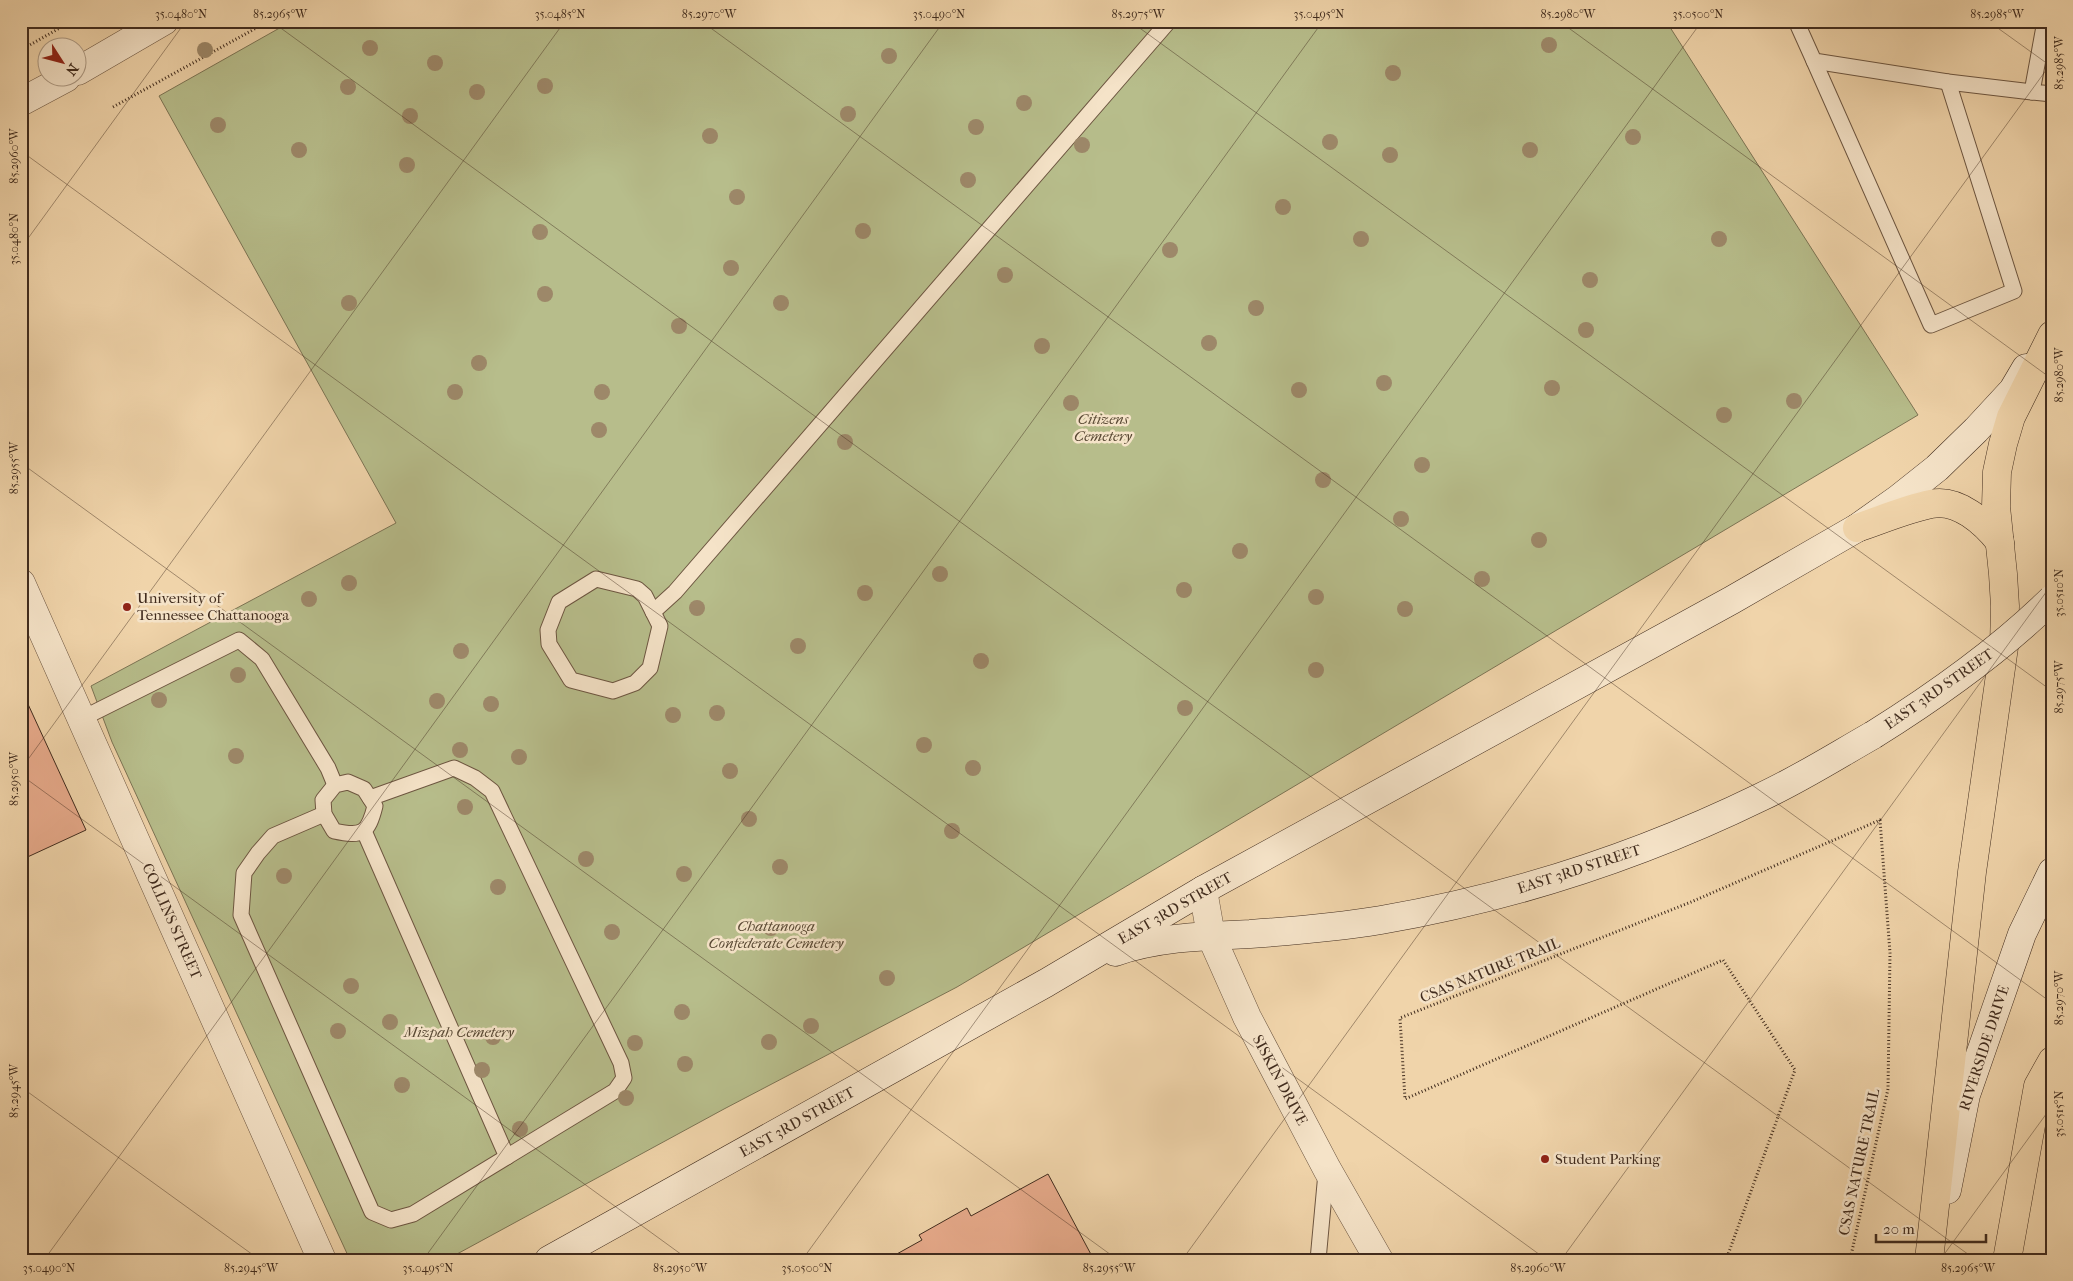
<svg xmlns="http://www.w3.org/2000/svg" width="2073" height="1281" viewBox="0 0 2073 1281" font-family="'IM FELL French Canon',serif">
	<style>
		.green { fill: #b7bd8b; stroke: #7c7454 }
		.building { fill: #e8ab8c; stroke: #412c1e }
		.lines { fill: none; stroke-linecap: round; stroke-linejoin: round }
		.service-casing { stroke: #6d5641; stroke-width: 17 }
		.minor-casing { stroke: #6d5641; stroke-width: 29 }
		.secondary-casing { stroke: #412c1e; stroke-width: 29 }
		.primary-casing { stroke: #412c1e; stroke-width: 29 }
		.path { stroke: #412c1e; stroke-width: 3; stroke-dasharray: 1 2.5; stroke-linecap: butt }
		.service { stroke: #f5e3c8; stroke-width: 15 }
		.minor { stroke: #f5e3c8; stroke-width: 28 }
		.secondary { stroke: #f5e3c8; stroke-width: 28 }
		.primary { stroke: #f0d4aa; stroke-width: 28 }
		.secondary-bridge-casing { stroke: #412c1e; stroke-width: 29; stroke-linecap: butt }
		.secondary-bridge { stroke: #f5e3c8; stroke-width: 28 }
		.tree { fill: #9d8869 }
		.ticks { fill: none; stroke: #412c1e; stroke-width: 1; stroke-opacity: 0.45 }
		.poi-dot { fill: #8f2418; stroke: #f5e3c8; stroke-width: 2 }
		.labels { text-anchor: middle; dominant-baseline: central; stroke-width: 5; stroke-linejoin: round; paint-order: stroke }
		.park-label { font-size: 15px; font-style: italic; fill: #594934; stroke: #f5e3c8 }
		.poi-label { font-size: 15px; fill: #412c1e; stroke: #f5e3c8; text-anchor: start }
		.street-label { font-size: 15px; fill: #412c1e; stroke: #f5e3c8 }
		.neatline { fill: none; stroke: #412c1e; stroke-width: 2 }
		.ticks-label { font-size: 12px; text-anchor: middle; fill: #412c1e }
	</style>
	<rect width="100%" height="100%" fill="#f0d4aa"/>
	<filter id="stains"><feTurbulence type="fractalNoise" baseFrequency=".004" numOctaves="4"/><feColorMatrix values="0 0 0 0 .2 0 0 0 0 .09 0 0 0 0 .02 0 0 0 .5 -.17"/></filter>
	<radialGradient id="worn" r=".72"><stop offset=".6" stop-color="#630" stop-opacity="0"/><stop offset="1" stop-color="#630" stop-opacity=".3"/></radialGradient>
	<!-- green -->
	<path class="green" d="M 292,21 L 1666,21 L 1918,415 L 957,987 L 724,1109 L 446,1260 L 350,1260 L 112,742 L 91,686 L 396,523 L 159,96 Z"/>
	<!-- building -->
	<g class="building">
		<path d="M 21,689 L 86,830 L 21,860 Z"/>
		<path d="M 1048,1174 L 1094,1260 L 886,1260 L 922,1240 L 919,1235 L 967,1208 L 971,1216 Z"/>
	</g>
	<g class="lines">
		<defs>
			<g id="service">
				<path d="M 1796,21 L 1814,61 L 1948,82 L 2032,92"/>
				<path d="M 2045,21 L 2032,92 L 2052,94"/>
				<path d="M 1814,61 L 1931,325 L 2014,291 L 1948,82"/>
				<path d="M 596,579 L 637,589 L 645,596 L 660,626 L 650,668 L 635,683 L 613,691 L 571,680 L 549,644 L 548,630 L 559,602 Z"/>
				<path d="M 653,612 L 675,592 L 1169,21"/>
				<path d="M 83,718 L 239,640 L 262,659 L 328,768 L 335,785"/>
				<path d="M 348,782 L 364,789 L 375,806 C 368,834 362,837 334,831 L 324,814 L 323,800 L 335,785 Z"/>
				<path d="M 324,814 L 273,836 L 258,853 L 244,873 L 241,915 L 372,1212 L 391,1220 L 413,1214 L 615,1091 L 624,1078 L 621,1063 L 492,791 L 475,778 L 454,768 L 370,798"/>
				<path d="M 364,831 L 507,1157"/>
				<path d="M 1318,1260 L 1326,1173"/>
			</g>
			<g id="minor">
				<path d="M 78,71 L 164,21"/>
				<path d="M 21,102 L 66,78"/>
				<path d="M 21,583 L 322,1260"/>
				<path d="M 1203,890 L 1211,936 L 1247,1017 L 1327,1169 L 1379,1260"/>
			</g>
			<g id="secondary">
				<path d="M 1115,952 C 1158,937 1205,936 1250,934 C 1294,931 1338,927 1381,920 C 1514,897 1640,856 1761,797 C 1800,779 1836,756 1873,735"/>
				<path d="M 1947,1190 L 1966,1095 L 2022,934 L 2052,872"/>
				<path d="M 549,1260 L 1046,983 L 1203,890 L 1732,600 L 1857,528 L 1898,499 L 1937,468 L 1976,430 L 2013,390 L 2026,368"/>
			</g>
			<g id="primary">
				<path d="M 1857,528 C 1881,520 1906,509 1931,504 C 1958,498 1985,523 2000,542"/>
				<path d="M 1929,1260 L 1972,872 L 2004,647 L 2005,606 L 2003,574 L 1996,507 L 1997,472 L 2003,444 L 2011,417 L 2052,335"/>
				<path d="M 2007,1260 L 2038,1086 L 2052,1061"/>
			</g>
		</defs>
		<!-- service casing -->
		<use href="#service" class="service-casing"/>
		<!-- minor casing -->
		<use href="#minor" class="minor-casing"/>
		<!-- secondary casing -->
		<use href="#secondary" class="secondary-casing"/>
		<!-- primary casing -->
		<use href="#primary" class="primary-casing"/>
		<!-- path -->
		<g class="path">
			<path d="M 21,50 L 72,21"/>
			<path d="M 113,107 L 269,21"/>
			<path d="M 1726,1260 L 1795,1070 L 1723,960 L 1405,1099 L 1400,1018 L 1691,902 L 1880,820 L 1890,953 L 1888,1089 L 1850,1260"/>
		</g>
		<!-- service -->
		<use href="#service" class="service"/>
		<!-- minor -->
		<use href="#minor" class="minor"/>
		<!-- secondary -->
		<use href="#secondary" class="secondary"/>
		<!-- primary -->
		<use href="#primary" class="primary"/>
		<defs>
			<path id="secondary-bridge" d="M 1873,735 C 1937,695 1998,652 2052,599"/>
		</defs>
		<!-- secondary-bridge casing -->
		<use href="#secondary-bridge" class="secondary-bridge-casing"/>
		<!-- secondary-bridge -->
		<use href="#secondary-bridge" class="secondary-bridge"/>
	</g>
	<!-- trees -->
	<g class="tree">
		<circle cx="1549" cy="45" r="8"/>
		<circle cx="370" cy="48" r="8"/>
		<circle cx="205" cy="50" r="8"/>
		<circle cx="889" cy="56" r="8"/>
		<circle cx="435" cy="63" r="8"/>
		<circle cx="1393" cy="73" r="8"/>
		<circle cx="545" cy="86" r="8"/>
		<circle cx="348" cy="87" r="8"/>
		<circle cx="477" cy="92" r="8"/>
		<circle cx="1024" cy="103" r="8"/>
		<circle cx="848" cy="114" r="8"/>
		<circle cx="410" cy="116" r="8"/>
		<circle cx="218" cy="125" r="8"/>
		<circle cx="976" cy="127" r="8"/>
		<circle cx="710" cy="136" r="8"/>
		<circle cx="1633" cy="137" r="8"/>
		<circle cx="1330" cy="142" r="8"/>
		<circle cx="1082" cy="145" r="8"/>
		<circle cx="299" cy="150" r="8"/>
		<circle cx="1530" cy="150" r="8"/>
		<circle cx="1390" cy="155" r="8"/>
		<circle cx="407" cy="165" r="8"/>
		<circle cx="968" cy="180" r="8"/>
		<circle cx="737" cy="197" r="8"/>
		<circle cx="1283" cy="207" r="8"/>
		<circle cx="863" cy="231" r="8"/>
		<circle cx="540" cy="232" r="8"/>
		<circle cx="1361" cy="239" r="8"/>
		<circle cx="1719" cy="239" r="8"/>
		<circle cx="1170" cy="250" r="8"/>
		<circle cx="731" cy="268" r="8"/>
		<circle cx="1005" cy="275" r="8"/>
		<circle cx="1590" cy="280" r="8"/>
		<circle cx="545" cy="294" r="8"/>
		<circle cx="349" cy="303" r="8"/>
		<circle cx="781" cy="303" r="8"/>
		<circle cx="1256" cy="308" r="8"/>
		<circle cx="679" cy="326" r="8"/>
		<circle cx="1586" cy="330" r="8"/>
		<circle cx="1209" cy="343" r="8"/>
		<circle cx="1042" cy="346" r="8"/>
		<circle cx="479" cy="363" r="8"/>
		<circle cx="1384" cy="383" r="8"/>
		<circle cx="1552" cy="388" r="8"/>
		<circle cx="1299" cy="390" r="8"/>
		<circle cx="455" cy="392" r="8"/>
		<circle cx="602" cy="392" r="8"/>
		<circle cx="1794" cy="401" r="8"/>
		<circle cx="1071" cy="403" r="8"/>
		<circle cx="1724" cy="415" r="8"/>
		<circle cx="599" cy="430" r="8"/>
		<circle cx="845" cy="442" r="8"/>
		<circle cx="1422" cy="465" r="8"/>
		<circle cx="1323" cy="480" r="8"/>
		<circle cx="1401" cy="519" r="8"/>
		<circle cx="1539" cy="540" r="8"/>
		<circle cx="1240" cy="551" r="8"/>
		<circle cx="940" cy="574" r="8"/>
		<circle cx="1482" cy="579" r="8"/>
		<circle cx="349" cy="583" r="8"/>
		<circle cx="1184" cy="590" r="8"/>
		<circle cx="865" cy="593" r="8"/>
		<circle cx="1316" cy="597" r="8"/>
		<circle cx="309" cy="599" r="8"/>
		<circle cx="697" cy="608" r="8"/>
		<circle cx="1405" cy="609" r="8"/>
		<circle cx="798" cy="646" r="8"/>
		<circle cx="461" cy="651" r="8"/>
		<circle cx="981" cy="661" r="8"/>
		<circle cx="1316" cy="670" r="8"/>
		<circle cx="238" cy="675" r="8"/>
		<circle cx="159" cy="700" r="8"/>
		<circle cx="437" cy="701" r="8"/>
		<circle cx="491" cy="704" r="8"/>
		<circle cx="1185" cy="708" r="8"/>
		<circle cx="717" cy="713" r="8"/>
		<circle cx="673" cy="715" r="8"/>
		<circle cx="924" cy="745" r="8"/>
		<circle cx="460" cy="750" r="8"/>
		<circle cx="236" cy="756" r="8"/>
		<circle cx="519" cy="757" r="8"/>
		<circle cx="973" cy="768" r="8"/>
		<circle cx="730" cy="771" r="8"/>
		<circle cx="465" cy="807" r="8"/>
		<circle cx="749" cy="819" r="8"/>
		<circle cx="952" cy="831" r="8"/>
		<circle cx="586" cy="859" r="8"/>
		<circle cx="780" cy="867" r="8"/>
		<circle cx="684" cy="874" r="8"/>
		<circle cx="284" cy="876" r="8"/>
		<circle cx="498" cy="887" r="8"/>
		<circle cx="771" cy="928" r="8"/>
		<circle cx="612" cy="932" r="8"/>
		<circle cx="887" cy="978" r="8"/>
		<circle cx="351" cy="986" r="8"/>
		<circle cx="682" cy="1012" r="8"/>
		<circle cx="390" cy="1022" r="8"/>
		<circle cx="811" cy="1026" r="8"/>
		<circle cx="338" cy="1031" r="8"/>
		<circle cx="493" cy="1037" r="8"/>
		<circle cx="769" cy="1042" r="8"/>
		<circle cx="635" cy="1043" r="8"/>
		<circle cx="685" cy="1064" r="8"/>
		<circle cx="482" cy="1070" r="8"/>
		<circle cx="402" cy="1085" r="8"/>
		<circle cx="626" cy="1098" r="8"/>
		<circle cx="520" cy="1129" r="8"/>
	</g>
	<!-- ticks -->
	<path class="ticks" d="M 271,21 L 1976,1260M 701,21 L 2052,1003M 1130,21 L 2052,691M 1559,21 L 2052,379M 1988,21 L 2052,67M 21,151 L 1547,1260M 21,248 L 186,21M 21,463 L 1118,1260M 21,769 L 565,21M 21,775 L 689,1260M 21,1087 L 260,1260M 44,1260 L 944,21M 423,1260 L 1323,21M 802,1260 L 1702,21M 1182,1260 L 2052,62M 1561,1260 L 2052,584M 1940,1260 L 2052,1106"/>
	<!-- markers -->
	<g class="poi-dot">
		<circle cx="127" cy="607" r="5"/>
		<circle cx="1545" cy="1159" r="5"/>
	</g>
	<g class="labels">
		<!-- park labels -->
		<g class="park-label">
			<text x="1103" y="419">Citizens<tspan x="1103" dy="17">Cemetery</tspan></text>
			<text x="776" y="926">Chattanooga<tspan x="776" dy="17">Confederate Cemetery</tspan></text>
			<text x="459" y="1032">Mizpah Cemetery</text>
		</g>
		<!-- poi labels -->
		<g class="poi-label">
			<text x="137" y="598">University of<tspan x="137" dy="17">Tennessee Chattanooga</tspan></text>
			<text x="1555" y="1159">Student Parking</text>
		</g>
		<!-- street labels -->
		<g class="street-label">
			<text transform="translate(1939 689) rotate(-35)">EAST 3RD STREET</text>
			<text transform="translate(1579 869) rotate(-18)">EAST 3RD STREET</text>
			<text transform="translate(1175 908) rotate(-30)">EAST 3RD STREET</text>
			<text transform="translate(172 921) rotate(66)">COLLINS STREET</text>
			<text transform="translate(1490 970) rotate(-22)">CSAS NATURE TRAIL</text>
			<text transform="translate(1984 1048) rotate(-72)">RIVERSIDE DRIVE</text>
			<text transform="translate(1280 1080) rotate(62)">SISKIN DRIVE</text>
			<text transform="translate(797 1122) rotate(-29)">EAST 3RD STREET</text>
			<text transform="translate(1859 1162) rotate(-78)">CSAS NATURE TRAIL</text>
		</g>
	</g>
	<!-- margin -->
	<rect width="2073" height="1281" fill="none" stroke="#f0d4aa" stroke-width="55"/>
	<!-- north arrow -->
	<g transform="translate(62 62) rotate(126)"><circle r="24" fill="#f5e3c8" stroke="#ad9a84"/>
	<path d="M0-4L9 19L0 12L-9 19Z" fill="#8f2418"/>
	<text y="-8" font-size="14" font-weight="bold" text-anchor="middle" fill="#412c1e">N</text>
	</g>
	<!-- scale -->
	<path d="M1876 1234v8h110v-8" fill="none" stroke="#412c1e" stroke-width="2.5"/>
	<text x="1883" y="1234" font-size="15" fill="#412c1e" stroke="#f5e3c8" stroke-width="4" paint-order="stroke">20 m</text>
	<rect x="28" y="28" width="2018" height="1226" class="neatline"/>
	<g class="ticks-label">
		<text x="181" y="18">35.0480°N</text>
		<text x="280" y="18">85.2965°W</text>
		<text x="560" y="18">35.0485°N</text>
		<text x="709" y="18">85.2970°W</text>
		<text x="939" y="18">35.0490°N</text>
		<text x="1138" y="18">85.2975°W</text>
		<text x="1319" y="18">35.0495°N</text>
		<text x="1568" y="18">85.2980°W</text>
		<text x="1698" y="18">35.0500°N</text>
		<text x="1997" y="18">85.2985°W</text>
		<text transform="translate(2059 63) rotate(-90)" y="4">85.2985°W</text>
		<text transform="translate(14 156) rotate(-90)" y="4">85.2960°W</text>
		<text transform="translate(14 239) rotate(-90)" y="4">35.0480°N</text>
		<text transform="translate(2059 375) rotate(-90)" y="4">85.2980°W</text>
		<text transform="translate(14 468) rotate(-90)" y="4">85.2955°W</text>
		<text transform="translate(2059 593) rotate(-90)" y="4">35.0510°N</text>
		<text transform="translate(2059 687) rotate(-90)" y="4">85.2975°W</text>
		<text transform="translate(14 779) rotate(-90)" y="4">85.2950°W</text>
		<text transform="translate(2059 998) rotate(-90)" y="4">85.2970°W</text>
		<text transform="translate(14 1091) rotate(-90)" y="4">85.2945°W</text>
		<text transform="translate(2059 1114) rotate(-90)" y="4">35.0515°N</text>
		<text x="49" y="1272">35.0490°N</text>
		<text x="251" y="1272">85.2945°W</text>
		<text x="428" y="1272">35.0495°N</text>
		<text x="680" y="1272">85.2950°W</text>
		<text x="807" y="1272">35.0500°N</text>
		<text x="1109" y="1272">85.2955°W</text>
		<text x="1538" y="1272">85.2960°W</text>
		<text x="1968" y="1272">85.2965°W</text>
	</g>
	<rect width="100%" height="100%" filter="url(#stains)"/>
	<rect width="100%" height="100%" fill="url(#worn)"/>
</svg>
